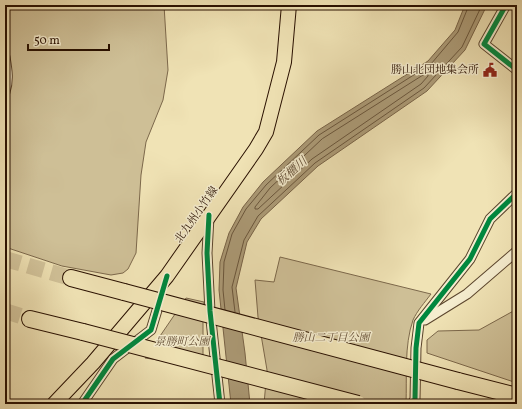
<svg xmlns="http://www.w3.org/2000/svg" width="522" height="409" viewBox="0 0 522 409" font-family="Vollkorn,'Noto Serif JP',serif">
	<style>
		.green { fill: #cebf96; stroke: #7c684b }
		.water { fill: #ac9b77; stroke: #786347 }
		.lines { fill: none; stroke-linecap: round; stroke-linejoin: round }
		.shore { stroke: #6a563c; stroke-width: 1 }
		.highway-tunnel { stroke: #d2c39a; stroke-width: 16; stroke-dasharray: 16 8; stroke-linecap: butt }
		.street-casing { stroke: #5b452d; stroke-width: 11 }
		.primary-casing { stroke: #291000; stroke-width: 16 }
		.highway-casing { stroke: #291000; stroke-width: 18 }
		.street { stroke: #f5edcf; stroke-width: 9 }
		.primary { stroke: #f0e3b5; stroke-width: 14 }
		.highway { stroke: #f0e3b5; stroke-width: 16 }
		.highway-bridge-casing { stroke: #291000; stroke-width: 18; stroke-linecap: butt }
		.highway-bridge { stroke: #f0e3b5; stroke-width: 16 }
		.cycleway-casing { stroke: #f5edcf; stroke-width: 8 }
		.cycleway { stroke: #00873e; stroke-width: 5 }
		.labels { text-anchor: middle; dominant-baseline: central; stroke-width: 3; stroke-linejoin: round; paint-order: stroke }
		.poi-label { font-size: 11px; fill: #291000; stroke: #f5edcf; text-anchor: end }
		.street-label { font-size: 11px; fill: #291000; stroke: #f5edcf }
		.park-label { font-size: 11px; font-style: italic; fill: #634d34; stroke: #f5edcf }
		.water-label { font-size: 12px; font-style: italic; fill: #644f36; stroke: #f5edcf }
	</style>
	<rect width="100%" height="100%" fill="#f0e3b5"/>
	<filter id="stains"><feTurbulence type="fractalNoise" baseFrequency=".005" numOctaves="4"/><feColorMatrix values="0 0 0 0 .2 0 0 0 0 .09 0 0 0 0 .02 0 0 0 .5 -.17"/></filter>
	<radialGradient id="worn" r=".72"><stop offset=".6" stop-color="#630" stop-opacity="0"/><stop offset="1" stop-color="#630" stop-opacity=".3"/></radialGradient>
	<!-- green -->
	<g class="green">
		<path d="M 5,5 L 164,5 L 168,70 L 163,100 L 146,142 L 141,175 L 136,253 L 128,269 L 123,273 L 111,275 L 62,266 L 5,247 Z"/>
		<path d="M 280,257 L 431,294 C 425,302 417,311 413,320 C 404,346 407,377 406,404 L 264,404 L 267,370 L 258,317 L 255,280 L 274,282 Z"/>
		<path d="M 186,298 L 204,302 L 203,322 L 203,367 L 145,358 Z"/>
		<path d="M 517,309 L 517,383 L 427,353 L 427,340 L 438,331 L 479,330 Z"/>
	</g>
	<!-- water -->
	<path class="water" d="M 465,5 L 487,5 L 465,50 L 427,91 L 318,166 L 261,219 L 247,242 L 236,288 L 245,353 L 250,404 L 231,404 L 219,290 L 220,262 L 229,233 L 243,207 L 263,182 L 317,131 L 428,61 L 455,30 Z"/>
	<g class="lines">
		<!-- shore -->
		<g class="shore">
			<path d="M 425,74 L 428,74 L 428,76 L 421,84 L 312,159 L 258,209 L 255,209 L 255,207 L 270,188 L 322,139 Z"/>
			<path d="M 225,310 L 223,290 L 224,262 L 232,234 L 246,209 L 266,185 L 319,135 L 431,64 L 458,32 L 469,5"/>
			<path d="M 235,312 L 232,287 L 244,240 L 258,216 L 315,163 L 424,88 L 462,47 L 482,5"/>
		</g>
		<!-- highway-tunnel -->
		<g class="highway-tunnel">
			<path d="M 5,259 L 71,278"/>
			<path d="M 5,311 L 30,319"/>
		</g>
		<defs>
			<g id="street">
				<path d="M 506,5 L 484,44 L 517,70"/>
				<path d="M 5,57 C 7,69 9,80 5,92"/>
				<path d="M 209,217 L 207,253 L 210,311 L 220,404"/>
				<path d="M 425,320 L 467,294 L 517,251"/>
				<path d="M 82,404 L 113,359 L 151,330 L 161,297"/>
				<path d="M 412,404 L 415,399 L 416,348 L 419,323 L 470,259 L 490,219 L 517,193"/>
			</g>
			<path id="primary" d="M 54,404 L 93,363 L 167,276 L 256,149 L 266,132 L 284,62 L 289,5"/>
			<g id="highway">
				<path d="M 71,278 L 124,292"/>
				<path d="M 30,319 L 83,332"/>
				<path d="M 458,381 L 517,396"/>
			</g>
		</defs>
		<!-- street casing -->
		<use href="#street" class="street-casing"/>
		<!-- primary casing -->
		<use href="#primary" class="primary-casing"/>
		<!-- highway casing -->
		<use href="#highway" class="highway-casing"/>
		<!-- street -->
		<use href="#street" class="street"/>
		<!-- primary -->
		<use href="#primary" class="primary"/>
		<!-- highway -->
		<use href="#highway" class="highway"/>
		<defs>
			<g id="highway-bridge">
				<path d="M 124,292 L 458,381"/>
				<path d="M 83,332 L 358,404"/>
			</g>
		</defs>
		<!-- highway-bridge casing -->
		<use href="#highway-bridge" class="highway-bridge-casing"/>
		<!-- highway-bridge -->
		<use href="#highway-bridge" class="highway-bridge"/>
		<defs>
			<g id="cycleway">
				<path d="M 506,5 L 484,44 L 517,70"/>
				<path d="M 209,215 L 207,253 L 210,311 L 220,404"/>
				<path d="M 82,404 L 113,359 L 151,330 L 167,276"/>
				<path d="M 412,404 L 415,399 L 416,348 L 419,323 L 470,259 L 490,219 L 517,193"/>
			</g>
		</defs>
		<!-- cycleway casing -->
		<use href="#cycleway" class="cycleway-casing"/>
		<!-- cycleway -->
		<use href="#cycleway" class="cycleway"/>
	</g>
	<!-- icons -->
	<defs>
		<symbol id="civic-bare" viewBox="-9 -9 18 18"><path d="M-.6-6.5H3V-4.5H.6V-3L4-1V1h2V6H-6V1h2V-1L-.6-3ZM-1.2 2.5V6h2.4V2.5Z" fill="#8f2418" stroke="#f5edcf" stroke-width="2.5" paint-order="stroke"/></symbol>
	</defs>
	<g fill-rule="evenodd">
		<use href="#civic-bare" x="480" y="60" width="20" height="20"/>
	</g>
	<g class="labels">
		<!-- poi labels -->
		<g class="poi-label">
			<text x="479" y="70">勝山北団地集会所</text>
		</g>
		<!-- street labels -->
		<g class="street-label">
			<text transform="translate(197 215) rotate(-55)">北九州小竹線</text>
		</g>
		<!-- park labels -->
		<g class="park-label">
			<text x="331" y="338">勝山二丁目公園</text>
			<text x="182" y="342">景勝町公園</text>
		</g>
		<!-- water labels -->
		<g class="water-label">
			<text transform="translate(292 172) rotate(-41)">板櫃川</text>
		</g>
	</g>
	<!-- margin -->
	<rect width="522" height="409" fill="none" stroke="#f0e3b5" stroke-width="20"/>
	<rect x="6" y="6" width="510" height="397" fill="none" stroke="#291000" stroke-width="2"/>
	<rect x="10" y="10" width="502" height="389" fill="none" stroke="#291000"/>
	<!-- scale -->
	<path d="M28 44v6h81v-6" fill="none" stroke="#291000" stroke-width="2"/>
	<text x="34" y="44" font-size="12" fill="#291000" stroke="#f5edcf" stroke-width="3" paint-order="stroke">50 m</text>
	<rect width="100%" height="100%" filter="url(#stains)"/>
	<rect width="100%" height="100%" fill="url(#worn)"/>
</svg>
